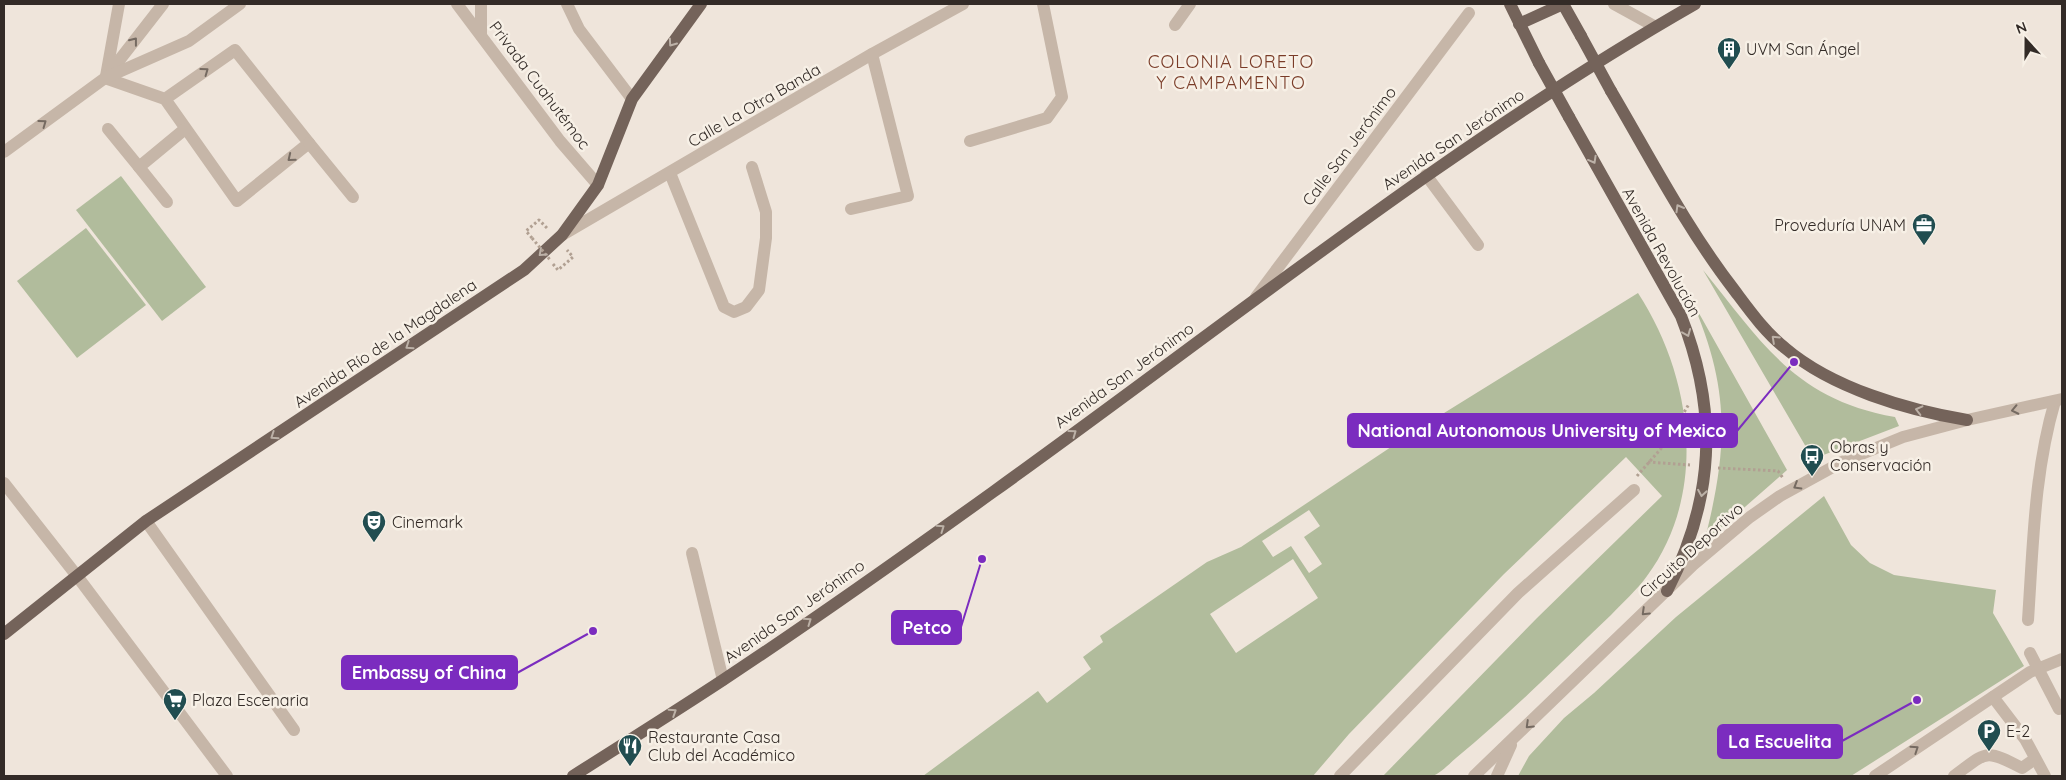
<svg xmlns="http://www.w3.org/2000/svg" width="2066" height="780" font-family="Quicksand,sans-serif">
<style>
.green{fill:#b1bc9c;fill-rule:evenodd}
.lines{fill:none;stroke-linecap:round;stroke-linejoin:round}
.path{stroke:#b1a092;stroke-width:3;stroke-dasharray:2.5 2.5;stroke-linecap:butt}
.minor{stroke:#c6b6a8;stroke-width:12}
.major{stroke:#74635a;stroke-width:12}
.path-bridge{stroke:#b1a092;stroke-width:3;stroke-dasharray:2.5 2.5;stroke-linecap:butt}
.minor-bridge{stroke:#c6b6a8;stroke-width:12}
.major-bridge{stroke:#74635a;stroke-width:12}
.oneway{stroke:#756a61}
.oneway2{stroke:#bcb1a7}
.labels{text-anchor:middle;stroke-width:5;stroke-linejoin:round;paint-order:stroke}
.poi-label{font-size:16px;fill:#332b27;stroke:#f7f0e6;text-anchor:start}
.street-label{font-size:16px;fill:#332b27;stroke:#f7f0e6}
.neighbourhood-label{font-size:18px;letter-spacing:1px;fill:#7a3c28;stroke:#f7f0e6}
.leader{fill:none;stroke:#7b2cbf;stroke-width:2}
.callout-dot{fill:#7b2cbf;stroke:#f7f0e6;stroke-width:2}
.callout{fill:#7b2cbf;stroke:#7b2cbf;stroke-width:2}
.callout-label{font-size:18px;text-anchor:middle;font-weight:bold;fill:#fff}
</style>
<rect width="100%" height="100%" fill="#efe5db"/>
<!-- green -->
<g class="green">
<path d="M121,176L206,287L162,321L76,210Z"/>
<path d="M86,228L146,305L77,358L17,281Z"/>
<path d="M1703,270C1763,344 1795,399 1895,417L1899,426L1813,459Z"/>
<path d="M1638,293C1692,376 1709,492 1647,576C1637,590 1623,602 1611,615C1587,638 1564,660 1540,683C1513,709 1485,734 1456,758C1449,764 1440,774 1432,776C1419,779 1397,776 1383,776L1537,618L1662,496L1626,457L1504,574L1349,734L1313,776H923L1038,691L1047,703L1091,669L1083,657L1103,642L1100,636L1207,562L1241,547L1415,431ZM1309,510L1320,526L1304,537L1322,564L1309,573L1291,546L1273,557L1262,541ZM1293,559L1318,598L1236,653L1210,614Z"/>
<path d="M1691,299L1787,470L1704,543C1728,449 1731,389 1691,299Z"/>
<path d="M1824,496L1851,545L1870,563L1894,575L1996,590L1993,613L2024,666L1851,776H1518L1529,756L1564,718L1594,693L1676,617Z"/>
</g>
<g class="lines">
<!-- path -->
<g class="path">
<path d="M532,238L526,231L539,220L548,229"/>
<path d="M553,264L558,270L573,257L567,250"/>
<path d="M1648,462L1690,465"/>
<path d="M1718,468L1778,471L1783,478"/>
<path d="M1637,476L1665,444L1689,404"/>
</g>
<!-- minor -->
<g class="minor">
<path d="M457,4L560,141L598,185"/>
<path d="M567,4L579,29L632,99"/>
<path d="M1614,4L1654,26"/>
<path d="M1175,25L1190,4"/>
<path d="M481,35V4"/>
<path d="M106,76L119,4"/>
<path d="M107,76L163,4"/>
<path d="M105,78L165,99L237,201L309,143L235,50L165,99"/>
<path d="M108,129L139,167"/>
<path d="M970,141L1047,118L1062,97L1043,4"/>
<path d="M309,143L353,197"/>
<path d="M4,152L105,78L189,41L240,4"/>
<path d="M670,173L724,307L734,312L746,307L759,290L766,238V212L752,167"/>
<path d="M1426,175L1478,245"/>
<path d="M167,202L139,167L185,129"/>
<path d="M851,209L908,196L872,54"/>
<path d="M562,235L872,54L963,4"/>
<path d="M1256,297L1469,13"/>
<path d="M4,483L77,576L227,776"/>
<path d="M146,521L294,730"/>
<path d="M692,553L723,680"/>
<path d="M2028,620C2033,547 2034,472 2055,401"/>
<path d="M1993,697L2025,739L2045,776"/>
<path d="M1340,776L1518,593L1634,490"/>
<path d="M1474,776L1693,565L1750,517L1780,496L1842,462L1903,437L1967,420L2062,399"/>
<path d="M1497,776L1511,745"/>
<path d="M1875,776L2030,672L2062,659"/>
<path d="M1954,776C1987,752 1984,748 2022,768L2035,759"/>
</g>
<!-- major -->
<g class="major">
<path d="M1510,4L1539,63"/>
<path d="M1563,4L1581,36"/>
<path d="M1519,24L1563,4"/>
<path d="M1611,91C1651,159 1687,229 1735,291C1750,311 1765,332 1785,348C1832,388 1907,410 1967,420"/>
<path d="M1569,117L1681,316C1719,412 1714,500 1667,591"/>
<path d="M4,634L146,521L524,270L562,235L598,185L632,99L701,4"/>
<path d="M573,776C623,744 673,713 723,680C814,620 904,556 993,492C1225,326 1447,146 1695,4"/>
</g>
<!-- path-bridge -->
<path class="path-bridge" d="M532,238L551,261"/>
<!-- minor-bridge -->
<path class="minor-bridge" d="M2030,653L2059,709"/>
<!-- major-bridge -->
<g class="major-bridge">
<path d="M1581,36L1611,91"/>
<path d="M1539,63L1569,117"/>
</g>
</g>
<!-- one-way arrows -->
<defs><path id="oneway-chevron" d="M-2-3.5L2.5 0L-2 3.5" fill="none" stroke-width="1.6" stroke-linecap="round" stroke-linejoin="round" transform="scale(1.25)"/></defs>
<g class="oneway">
<use href="#oneway-chevron" transform="translate(134 41) rotate(-52)"/>
<use href="#oneway-chevron" transform="translate(205 71) rotate(-36)"/>
<use href="#oneway-chevron" transform="translate(43 123) rotate(-36)"/>
<use href="#oneway-chevron" transform="translate(291 158) rotate(141)"/>
<use href="#oneway-chevron" transform="translate(2015 410) rotate(168)"/>
<use href="#oneway-chevron" transform="translate(1797 486) rotate(149)"/>
<use href="#oneway-chevron" transform="translate(1645 612) rotate(136)"/>
<use href="#oneway-chevron" transform="translate(1529 725) rotate(136)"/>
<use href="#oneway-chevron" transform="translate(1915 749) rotate(-34)"/>
</g>
<g class="oneway2">
<use href="#oneway-chevron" transform="translate(672 43) rotate(125)"/>
<use href="#oneway-chevron" transform="translate(1593 160) rotate(61)"/>
<use href="#oneway-chevron" transform="translate(1679 208) rotate(-120)"/>
<use href="#oneway-chevron" transform="translate(542 253) rotate(138)"/>
<use href="#oneway-chevron" transform="translate(1687 333) rotate(68)"/>
<use href="#oneway-chevron" transform="translate(1775 339) rotate(-137)"/>
<use href="#oneway-chevron" transform="translate(409 346) rotate(146)"/>
<use href="#oneway-chevron" transform="translate(1919 410) rotate(-166)"/>
<use href="#oneway-chevron" transform="translate(1073 433) rotate(-36)"/>
<use href="#oneway-chevron" transform="translate(274 436) rotate(146)"/>
<use href="#oneway-chevron" transform="translate(1702 493) rotate(99)"/>
<use href="#oneway-chevron" transform="translate(941 528) rotate(-35)"/>
<use href="#oneway-chevron" transform="translate(808 621) rotate(-35)"/>
<use href="#oneway-chevron" transform="translate(673 712) rotate(-33)"/>
</g>
<!-- icons -->
<defs>
<g id="building-pin" transform="scale(1.25)"><path d="M0 17L-7.5 6A9.5 9.5 0 1 1 7.5 6Z" fill="#214d50" stroke="#f7f0e6"/><path d="M-4-6H4V6H1V3H-1V6H-4ZM-2.5-4.3h1.7v1.8h-1.7ZM.8-4.3h1.7v1.8H.8ZM-2.5-1h1.7V.8h-1.7ZM.8-1h1.7V.8H.8Z" fill="#fff"/></g>
<g id="office-pin" transform="scale(1.25)"><path d="M0 17L-7.5 6A9.5 9.5 0 1 1 7.5 6Z" fill="#214d50" stroke="#f7f0e6"/><path d="M-6-3h4V-5.5h4V-3h4V5H-6ZM-1-4.5V-3h2v-1.5ZM-6 0V1H6V0Z" fill="#fff"/></g>
<g id="bus-pin" transform="scale(1.25)"><path d="M0 17L-7.5 6A9.5 9.5 0 1 1 7.5 6Z" fill="#214d50" stroke="#f7f0e6"/><path d="M-5-6H5V4H4V6H2V4H-2V6H-4V4H-5ZM-3.5-4V0h7V-4ZM-3.5 1.2v1.5H-2V1.2ZM2 1.2v1.5H3.5V1.2Z" fill="#fff"/></g>
<g id="theatre-pin" transform="scale(1.25)"><path d="M0 17L-7.5 6A9.5 9.5 0 1 1 7.5 6Z" fill="#214d50" stroke="#f7f0e6"/><path d="M-5-5.5Q0-4 5-5.5V0Q5 5 0 6Q-5 5-5 0ZM-3.3-2.5H-1v1.5H-3.3ZM1-2.5H3.3v1.5H1ZM-2.8 1Q0 5.5 2.8 1Z" fill="#fff"/></g>
<g id="supermarket-pin" transform="scale(1.25)"><path d="M0 17L-7.5 6A9.5 9.5 0 1 1 7.5 6Z" fill="#214d50" stroke="#f7f0e6"/><path d="M-6-5.5h2.5l.6 2H6L4.5 2H-2.5L-4.4-4H-6ZM-1.5 3.2a1.3 1.3 0 1 0 .1 0ZM3 3.2a1.3 1.3 0 1 0 .1 0Z" fill="#fff"/></g>
<g id="parking-pin" transform="scale(1.25)"><path d="M0 17L-7.5 6A9.5 9.5 0 1 1 7.5 6Z" fill="#214d50" stroke="#f7f0e6"/><path d="M-3.5-5.5H1a3.5 3.5 0 0 1 0 7H-1V5.5H-3.5ZM-1-3.4V-.6H.8a1.4 1.4 0 0 0 0-2.8Z" fill="#fff"/></g>
<g id="restaurant-pin" transform="scale(1.25)"><path d="M0 17L-7.5 6A9.5 9.5 0 1 1 7.5 6Z" fill="#214d50" stroke="#f7f0e6"/><path d="M-5-6h1v4h1v-4h1v4h1v-4h1v5L-1.5 .5V6h-2V.5L-5-1ZM5-6V6H3V1.5H1.5Q1.5-4 5-6Z" fill="#fff"/></g>
</defs>
<g fill-rule="evenodd">
<use href="#building-pin" x="1729" y="49"/>
<use href="#office-pin" x="1924" y="225"/>
<use href="#bus-pin" x="1812" y="456"/>
<use href="#theatre-pin" x="374" y="522"/>
<use href="#supermarket-pin" x="175" y="700"/>
<use href="#parking-pin" x="1989" y="731"/>
<use href="#restaurant-pin" x="630" y="746"/>
</g>
<g class="labels">
<!-- poi labels -->
<g class="poi-label">
<text x="1746" y="55">UVM San Ángel</text>
<text x="1906" y="231" text-anchor="end">Proveduría UNAM</text>
<text x="1830" y="453">Obras y<tspan x="1830" dy="18">Conservación</tspan></text>
<text x="392" y="528">Cinemark</text>
<text x="192" y="706">Plaza Escenaria</text>
<text x="2006" y="737">E-2</text>
<text x="648" y="743">Restaurante Casa<tspan x="648" dy="18">Club del Académico</tspan></text>
</g>
<!-- street labels -->
<g class="street-label">
<text transform="translate(540 85) rotate(53)" y="6">Privada Cuahutémoc</text>
<text transform="translate(754 105) rotate(-30)" y="6">Calle La Otra Banda</text>
<text transform="translate(1453 139) rotate(-34)" y="6">Avenida San Jerónimo</text>
<text transform="translate(1349 146) rotate(-53)" y="6">Calle San Jerónimo</text>
<text transform="translate(1662 252) rotate(61)" y="6">Avenida Revolución</text>
<text transform="translate(385 343) rotate(-34)" y="6">Avenida Río de la Magdalena</text>
<text transform="translate(1124 375) rotate(-36)" y="6">Avenida San Jerónimo</text>
<text transform="translate(1691 550) rotate(-42)" y="6">Circuito Deportivo</text>
<text transform="translate(794 611) rotate(-35)" y="6">Avenida San Jerónimo</text>
</g>
<!-- neighbourhood labels -->
<g class="neighbourhood-label">
<text x="1231" y="68">COLONIA LORETO<tspan x="1231" dy="21">Y CAMPAMENTO</tspan></text>
</g>
</g>
<!-- callouts -->
<path class="leader" d="M1794 362L1737 431M982 559L961 627M593 631L517 673M1917 700L1842 741"/>
<g class="callout-dot">
<circle cx="1794" cy="362" r="5"/>
<circle cx="982" cy="559" r="5"/>
<circle cx="593" cy="631" r="5"/>
<circle cx="1917" cy="700" r="5"/>
</g>
<g class="callout">
<rect x="1348" y="414" width="389" height="33" rx="5"/>
<rect x="892" y="611" width="69" height="33" rx="5"/>
<rect x="342" y="656" width="175" height="33" rx="5"/>
<rect x="1718" y="725" width="124" height="33" rx="5"/>
</g>
<g class="callout-label">
<text x="1542" y="437">National Autonomous University of Mexico</text>
<text x="927" y="634">Petco</text>
<text x="429" y="679">Embassy of China</text>
<text x="1780" y="748">La Escuelita</text>
</g>
<!-- border -->
<rect width="2066" height="780" fill="none" stroke="#332b27" stroke-width="10"/>
<!-- north arrow -->
<g transform="translate(2026 40) rotate(339)" stroke="#f7f0e6" stroke-width="4" paint-order="stroke">
<path d="M0-4L9 19L0 12L-9 19Z" fill="#332b27"/>
<text y="-8" font-size="14" font-weight="bold" text-anchor="middle" fill="#332b27">N</text>
</g>
</svg>
